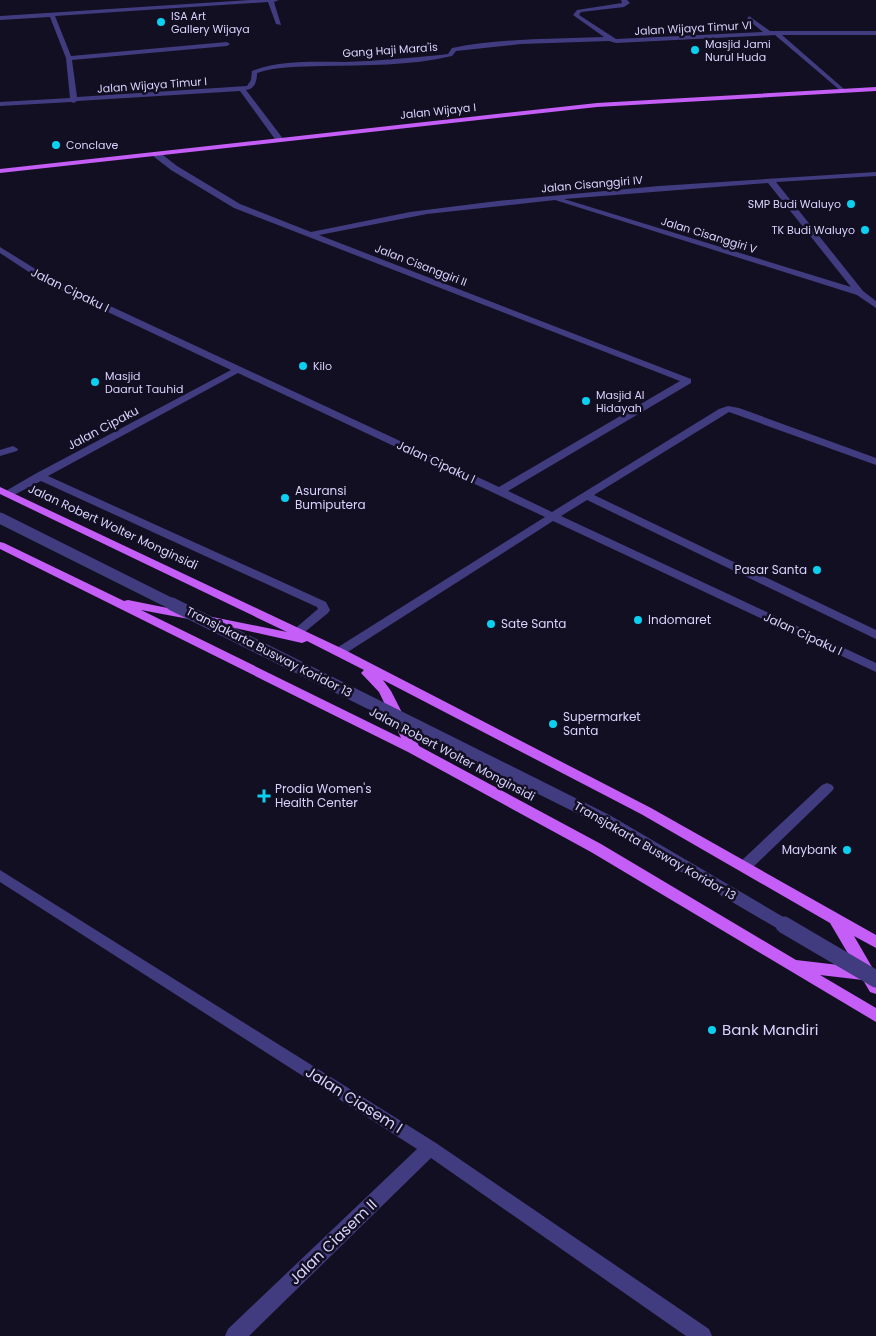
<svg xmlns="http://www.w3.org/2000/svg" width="876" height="1336" font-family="Poppins,sans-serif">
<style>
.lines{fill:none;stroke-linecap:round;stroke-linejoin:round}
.minor{fill:#413c7f;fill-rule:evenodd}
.major{fill:#c45ef7;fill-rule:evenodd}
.minor-bridge-far2{stroke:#413c7f;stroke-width:11}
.minor-bridge-far1{stroke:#413c7f;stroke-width:13}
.minor-bridge{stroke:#413c7f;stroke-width:17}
.poi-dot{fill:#0bd0f0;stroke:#130f22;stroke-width:2}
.labels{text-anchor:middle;stroke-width:5;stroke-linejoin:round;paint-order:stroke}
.far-poi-label{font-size:11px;fill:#d9d2fd;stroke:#130f22;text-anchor:start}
.far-street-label{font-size:11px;fill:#d9d2fd;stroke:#130f22}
.street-label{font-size:12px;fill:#d9d2fd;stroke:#130f22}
.poi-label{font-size:12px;fill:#d9d2fd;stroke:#130f22;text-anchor:start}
.near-poi-label{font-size:15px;fill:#d9d2fd;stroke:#130f22;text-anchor:start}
.near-street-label{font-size:15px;fill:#d9d2fd;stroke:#130f22}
</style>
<rect width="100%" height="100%" fill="#130f22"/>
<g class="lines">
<!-- minor -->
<g class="minor">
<path d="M250,0H279L274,2L281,25L276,24L268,2L55,16L71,56L227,42L230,44L227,46L72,60L77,97L247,86L251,80L252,71C280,60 313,62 344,62C376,61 408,58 440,55L448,54L452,48C501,38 554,39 604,37L573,15L577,10L622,3L621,0H627L630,3L624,7L581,12L579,15L616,39L763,32L747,19L749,16L770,31H876V35H782L844,89V91L842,92L775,35L616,43L609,41L521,44L456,51L452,56C410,66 365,65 322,66C301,67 277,66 257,73C257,81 255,89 246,90L284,140L280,142H277L240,91L77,101L74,103L71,102L0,106V102L70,98L66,58L50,17L0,20V16Z"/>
<path d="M153,152H159L177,166L240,204L311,232L410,212L497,201L659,186L876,172V176L776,182L863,291L876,301V308L857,295L555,200L427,214L319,235L691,379V383L508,491L552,512L719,409L728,406L739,408L876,458V465L729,412L594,495L876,630V639L587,500L561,516L876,663V672L553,521L343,655H335L333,652L335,649L545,517L238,373L48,476L326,602L330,610L328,613L301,635H293L291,632L318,609L317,607L41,481L12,496H4L3,494L4,492L35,474L231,370L44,282L0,253V247L50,278L499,487L680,381L234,208L171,170L153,156ZM768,183L851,287L564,199Z"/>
<path d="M13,446L18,449L17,451L0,456V450Z"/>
<path d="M827,783L832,785L834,788L832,791L750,870L745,871L740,870L738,866L740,862L822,785Z"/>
<path d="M0,870L436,1143L709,1329L712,1336H686L431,1158L249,1336H225L228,1329L417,1149L0,882Z"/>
</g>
<!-- major -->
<g class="major">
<path d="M876,87V91L597,107L0,173V169L597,103Z"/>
<path d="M0,487L343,649L651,808L876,935V948L854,936L876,974V994L870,992L863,980L820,975L876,1008V1022L591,852L408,752L0,549V542L4,543L124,601L128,600L287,632L0,494ZM141,610L226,626L302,643L307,641L364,670L361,673L379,692L401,738ZM383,680L641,814L830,923L856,967L796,960L601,844L419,746L391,691Z"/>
</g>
<!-- minor-bridge-far2 -->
<path class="minor-bridge-far2" d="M0,518L174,605"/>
<!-- minor-bridge-far1 -->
<path class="minor-bridge-far1" d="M172,604L607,821L786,926"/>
<!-- minor-bridge -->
<path class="minor-bridge" d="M784,925L876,979"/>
</g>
<!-- markers -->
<g class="poi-dot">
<circle cx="161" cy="22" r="5"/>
<circle cx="695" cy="50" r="5"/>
<circle cx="56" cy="145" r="5"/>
<circle cx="851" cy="204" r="5"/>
<circle cx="865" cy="230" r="5"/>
<circle cx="303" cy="366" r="5"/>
<circle cx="95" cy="382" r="5"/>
<circle cx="586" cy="401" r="5"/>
<circle cx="285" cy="498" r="5"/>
<circle cx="817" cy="570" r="5"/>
<circle cx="638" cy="620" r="5"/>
<circle cx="491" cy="624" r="5"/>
<circle cx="553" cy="724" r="5"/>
<path d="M261.5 788.5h5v5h5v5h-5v5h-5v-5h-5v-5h5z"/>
<circle cx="847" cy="850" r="5"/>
<circle cx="712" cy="1030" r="5"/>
</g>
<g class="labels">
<!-- far-poi labels -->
<g class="far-poi-label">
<text x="171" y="20">ISA Art<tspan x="171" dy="13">Gallery Wijaya</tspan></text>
<text x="705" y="48">Masjid Jami<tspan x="705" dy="13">Nurul Huda</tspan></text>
<text x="66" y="149">Conclave</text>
<text x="841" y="208" text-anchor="end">SMP Budi Waluyo</text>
<text x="855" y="234" text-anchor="end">TK Budi Waluyo</text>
<text x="313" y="370">Kilo</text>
<text x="105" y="380">Masjid<tspan x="105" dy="13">Daarut Tauhid</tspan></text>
<text x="596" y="399">Masjid Al<tspan x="596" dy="13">Hidayah</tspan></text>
</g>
<!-- far-street labels -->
<g class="far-street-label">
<text transform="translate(693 28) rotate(-3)" y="4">Jalan Wijaya Timur VI</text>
<text transform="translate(390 50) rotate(-4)" y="4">Gang Haji Mara'is</text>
<text transform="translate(152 85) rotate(-4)" y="4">Jalan Wijaya Timur I</text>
<text transform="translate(438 111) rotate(-6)" y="4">Jalan Wijaya I</text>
<text transform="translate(592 184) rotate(-5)" y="4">Jalan Cisanggiri IV</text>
<text transform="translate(709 235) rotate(17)" y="4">Jalan Cisanggiri V</text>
<text transform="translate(421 265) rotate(21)" y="4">Jalan Cisanggiri II</text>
</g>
<!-- street labels -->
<g class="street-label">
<text transform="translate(70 290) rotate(26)" y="4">Jalan Cipaku I</text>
<text transform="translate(103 428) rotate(-28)" y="4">Jalan Cipaku</text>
<text transform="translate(436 462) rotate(25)" y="4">Jalan Cipaku I</text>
<text transform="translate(113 527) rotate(25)" y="4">Jalan Robert Wolter Monginsidi</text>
<text transform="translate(803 634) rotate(25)" y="4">Jalan Cipaku I</text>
<text transform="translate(269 652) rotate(27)" y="4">Transjakarta Busway Koridor 13</text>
<text transform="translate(452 754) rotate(28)" y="4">Jalan Robert Wolter Monginsidi</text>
<text transform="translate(655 851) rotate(30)" y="4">Transjakarta Busway Koridor 13</text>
</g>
<!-- poi labels -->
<g class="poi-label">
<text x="295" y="495">Asuransi<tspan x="295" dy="14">Bumiputera</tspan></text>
<text x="807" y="574" text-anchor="end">Pasar Santa</text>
<text x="648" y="624">Indomaret</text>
<text x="501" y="628">Sate Santa</text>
<text x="563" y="721">Supermarket<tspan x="563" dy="14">Santa</tspan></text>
<text x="275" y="793">Prodia Women's<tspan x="275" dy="14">Health Center</tspan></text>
<text x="837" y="854" text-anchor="end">Maybank</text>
</g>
<!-- near-poi labels -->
<g class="near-poi-label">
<text x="722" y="1035">Bank Mandiri</text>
</g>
<!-- near-street labels -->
<g class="near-street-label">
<text transform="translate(354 1100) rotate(32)" y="5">Jalan Ciasem I</text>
<text transform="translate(333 1242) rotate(-44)" y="5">Jalan Ciasem II</text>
</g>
</g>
</svg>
